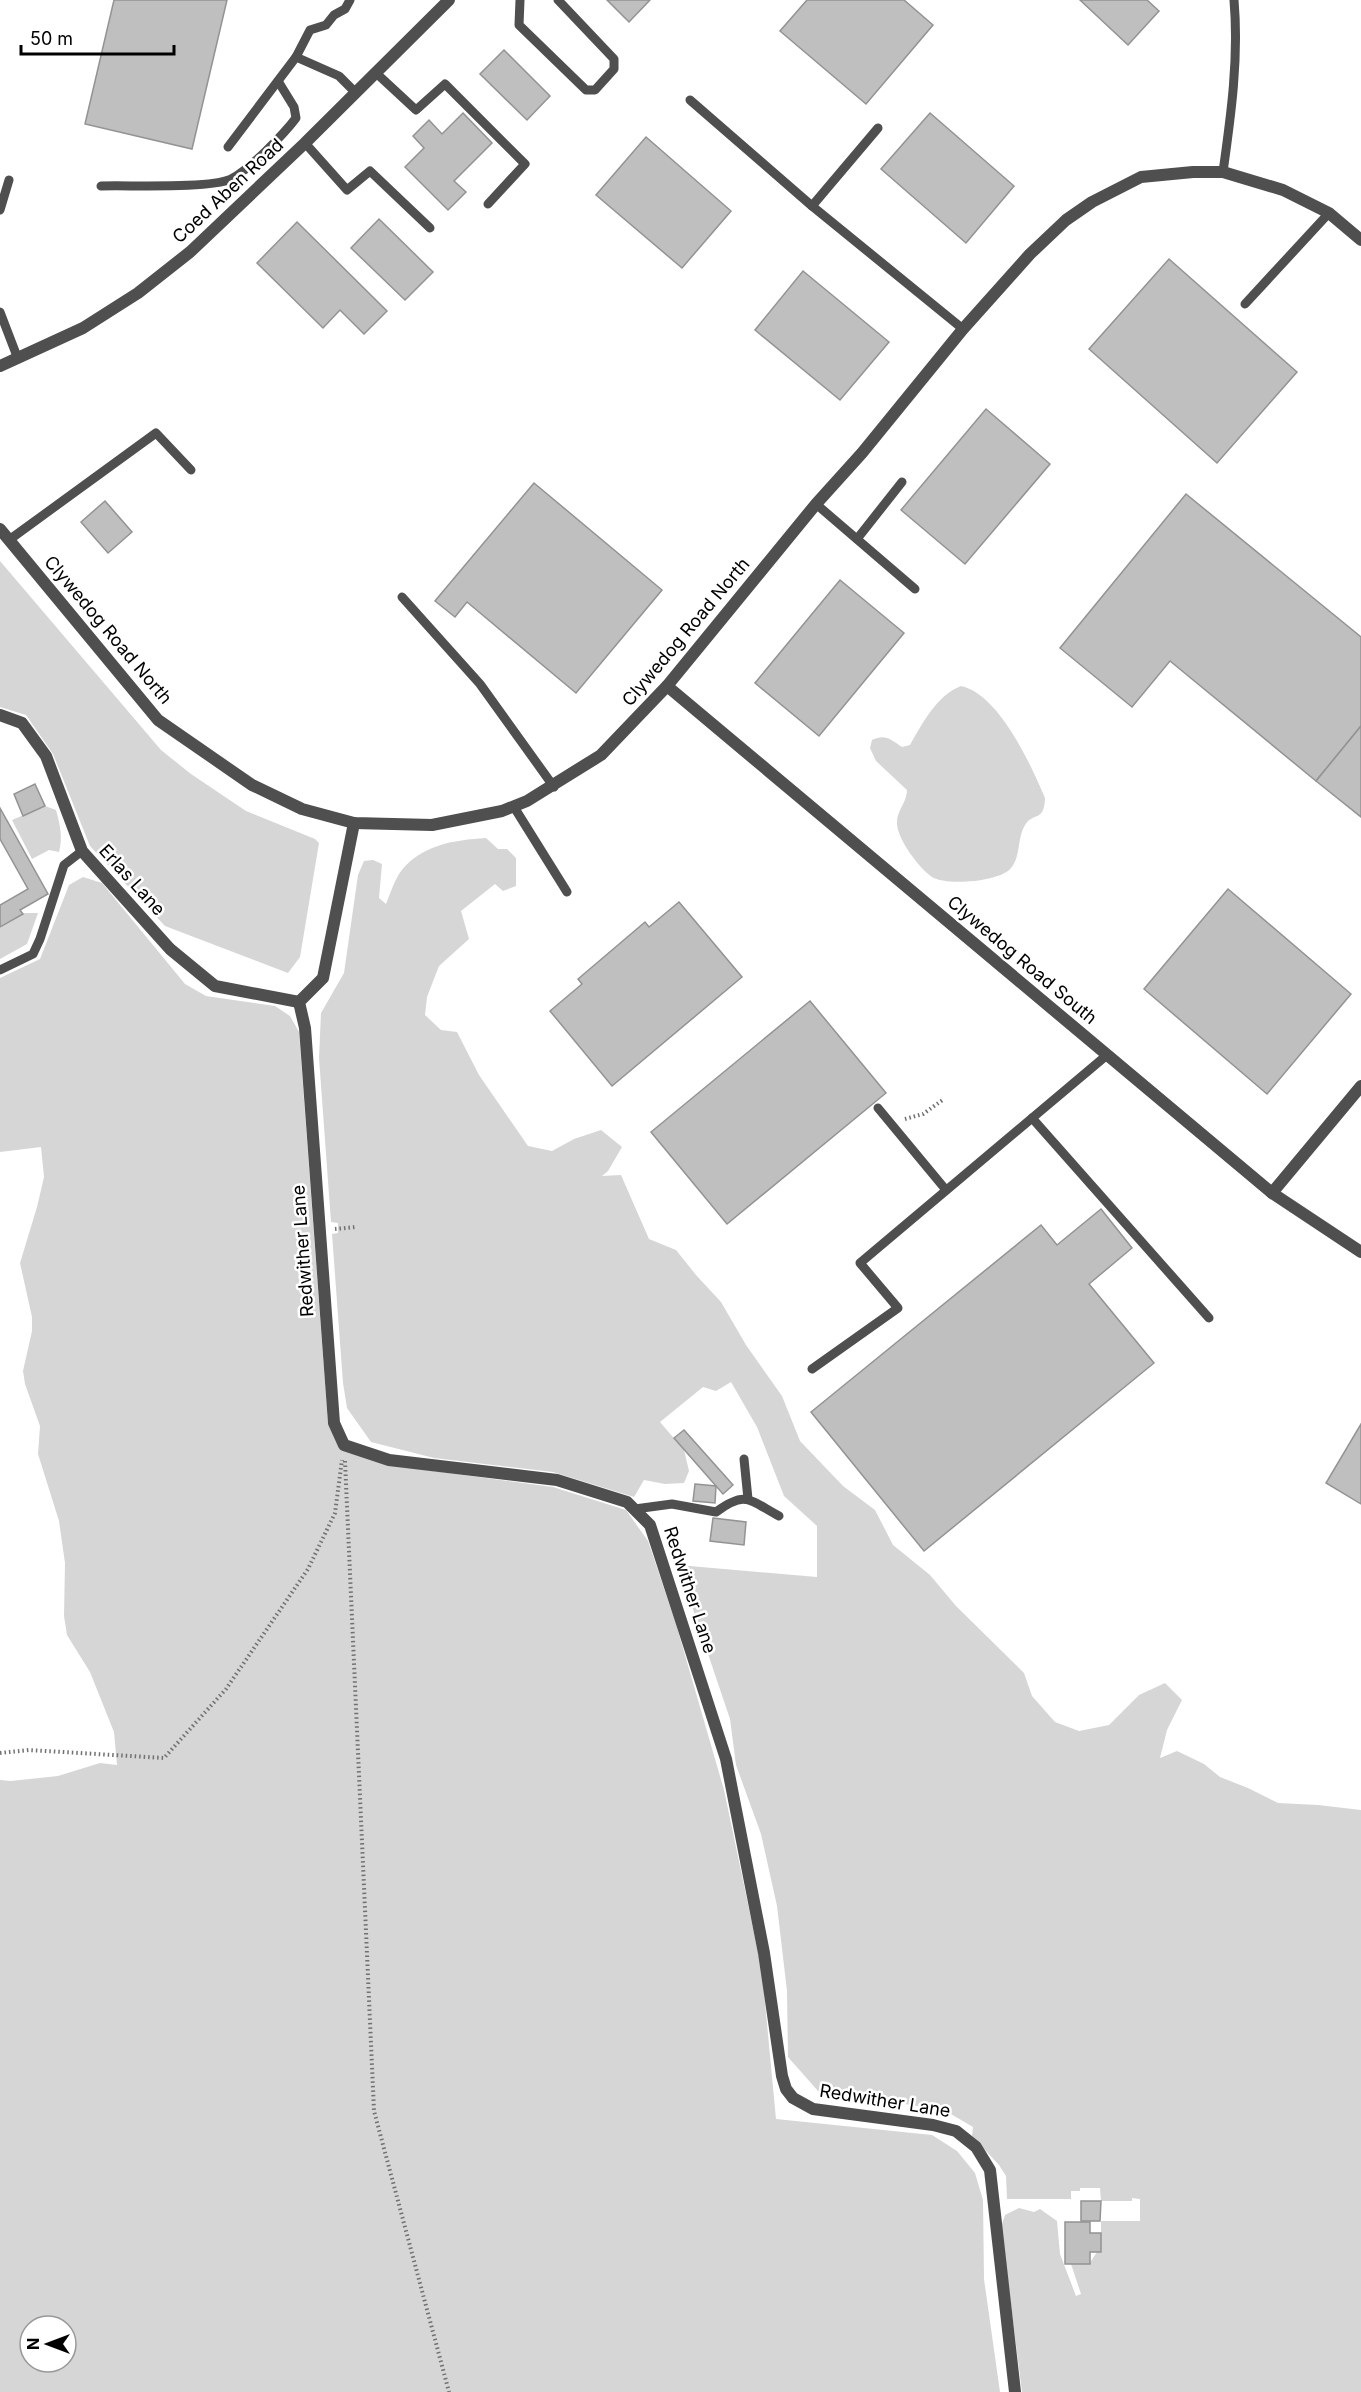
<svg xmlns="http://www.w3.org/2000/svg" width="1361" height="2392" font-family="Inter,sans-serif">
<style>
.green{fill:#d6d6d6;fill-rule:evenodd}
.building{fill:#bfbfbf;stroke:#939393;stroke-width:1.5}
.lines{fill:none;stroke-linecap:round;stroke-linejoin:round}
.path{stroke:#717171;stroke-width:4;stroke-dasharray:1.5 3;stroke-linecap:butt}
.service{stroke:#4f4f4f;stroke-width:9}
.minor{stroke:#4f4f4f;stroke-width:12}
.tertiary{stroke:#4f4f4f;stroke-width:12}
.labels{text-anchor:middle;stroke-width:5;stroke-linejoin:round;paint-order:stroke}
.street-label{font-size:18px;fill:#000;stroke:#fff}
</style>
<rect width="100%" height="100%" fill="#fff"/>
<!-- green -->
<g class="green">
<path d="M0,561L161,750L191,774L246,811L315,839L319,843L300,957L288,973L165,926L90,846L53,754L26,715L0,707Z"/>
<path d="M961,686C999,694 1031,765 1045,798C1044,823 1034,811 1025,825C1017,838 1021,856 1011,868C1000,882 946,886 932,877C919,868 898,840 897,824C896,811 907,803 907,790L876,761L870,748L872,740C885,734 890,739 902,747L910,745C922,724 937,695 961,686Z"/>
<path d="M45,806L56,810C60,824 63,838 59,852L49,850L32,859L12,820Z"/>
<path d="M486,838L498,849H507L516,858V886L503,891L495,884L461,911L469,939L439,966L427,997L425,1015L441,1030L457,1032L479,1075L528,1146L552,1151L574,1139L601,1130L622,1147L608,1171L602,1176L621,1175L649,1239L676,1250L696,1275L721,1302L746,1345L782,1396L800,1441L843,1486L875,1510L893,1545L930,1575L956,1606L1024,1673L1032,1696L1055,1722L1079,1731L1109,1725L1139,1695L1165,1683L1182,1700L1167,1730L1160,1758L1177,1751L1204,1764L1220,1777L1248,1788L1278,1803L1318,1805L1361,1810V2392H1022L1001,2227L1005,2215L1019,2208L1034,2212L1040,2209L1057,2221L1060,2254L1076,2296L1081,2294L1071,2264H1089L1097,2252H1101V2221H1140V2199L1132,2198V2201H1101L1100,2188H1080V2191H1071V2199H1007L1006,2176L999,2165L972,2136L973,2127L944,2110L818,2091L788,2057L787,1991L777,1906L761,1834L736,1765L730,1719L678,1565L817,1577V1526L784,1496L757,1427L731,1382L716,1391L703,1387L660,1422L684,1450L689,1471L684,1483L665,1484L644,1480L634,1497L553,1472L434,1458L371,1442L347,1408L343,1383L332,1234L338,1233V1223L331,1222L319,1058L321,1013L344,973L358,875L364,861L373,860L382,864L379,898L386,904C390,894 394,882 399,874C419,845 454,840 486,838Z"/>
<path d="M83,877L102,883L185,984L206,996L275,1006L290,1016L299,1032L328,1424L338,1445L388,1465L553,1487L626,1510L648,1541L676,1624L724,1790L762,1971L776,2119L932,2135L957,2151L975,2173L983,2200L984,2279L1000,2392H0V1780L11,1781L58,1776L100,1763L117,1765L114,1732L90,1672L67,1635L64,1616L65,1563L59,1521L38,1454L40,1426L25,1384L23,1371L32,1331V1317L20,1263L37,1207L44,1177L41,1147L0,1152V978L40,959L69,885ZM30,2326H66V2362H30Z"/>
<path d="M22,913H38L27,944L0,959V927Z"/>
</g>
<!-- building -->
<g class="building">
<path d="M114,0H227L192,149L85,124Z"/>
<path d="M607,0H650L629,22Z"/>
<path d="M807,0H904L933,25L866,104L780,31Z"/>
<path d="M1080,0H1147L1159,11L1128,45Z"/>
<path d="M504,50L550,96L527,120L480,74Z"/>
<path d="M463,113L492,143L454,181L466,192L448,210L405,167L424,148L413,136L429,120L442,134Z"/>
<path d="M930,113L1014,186L966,243L881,169Z"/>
<path d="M646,137L731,211L682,268L596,195Z"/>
<path d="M379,219L433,272L405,300L351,248Z"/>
<path d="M297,222L387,311L364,334L340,310L323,328L257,263Z"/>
<path d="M1169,259L1297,372L1217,463L1089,349Z"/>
<path d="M803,271L889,342L840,400L755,330Z"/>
<path d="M986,409L1050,464L965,564L901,510Z"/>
<path d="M534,483L662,590L576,693L467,602L455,617L435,601Z"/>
<path d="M1186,494L1361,637V726L1316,781L1170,661L1132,707L1060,648Z"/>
<path d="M105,501L132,532L108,553L81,522Z"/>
<path d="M840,580L904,633L819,736L755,683Z"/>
<path d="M1361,726V817L1316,781Z"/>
<path d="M35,784L45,806L23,816L14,794Z"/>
<path d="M0,808L48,894L20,910L23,914L0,927V905L28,889L0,839Z"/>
<path d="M1228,889L1351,994L1267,1094L1144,989Z"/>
<path d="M679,902L742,977L612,1086L550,1011L582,984L578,979L645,922L649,927Z"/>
<path d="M810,1001L886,1093L727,1224L651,1132Z"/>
<path d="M1101,1209L1132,1248L1089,1284L1154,1363L924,1551L811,1412L1041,1225L1057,1245Z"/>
<path d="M1361,1424V1504L1326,1483Z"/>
<path d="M684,1430L733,1485L723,1494L674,1438Z"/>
<path d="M695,1484L716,1486L715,1503L693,1501Z"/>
<path d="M713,1518L746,1522L744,1545L710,1541Z"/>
<path d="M1081,2201H1101L1100,2221H1081Z"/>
<path d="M1065,2222H1090V2233H1101V2252H1090V2264H1065Z"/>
</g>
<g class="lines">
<!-- path -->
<g class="path">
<path d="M905,1119L923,1114L944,1099"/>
<path d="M335,1229L356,1227"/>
<path d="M345,1461L374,2111L449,2392"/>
<path d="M0,1753L29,1750L164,1758L226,1689L308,1569L335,1513L342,1460"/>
</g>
<!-- service -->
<g class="service">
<path d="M520,0L519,25L586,90H595L614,69V59L558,0"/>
<path d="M296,57L310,30L326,25L334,15L345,9L350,0"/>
<path d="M375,72L416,110L445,84L525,164L488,204"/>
<path d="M690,100L812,206L963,329"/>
<path d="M305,143L347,190L370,171L430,228"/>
<path d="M228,147L296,57L339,76L355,92"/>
<path d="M1223,172C1231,115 1239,58 1234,0"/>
<path d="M101,186C129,185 209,189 231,179C249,170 284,134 296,118L294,107L278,81"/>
<path d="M812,206L878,128"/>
<path d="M0,210L9,180"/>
<path d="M1245,304L1329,213"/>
<path d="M0,312L18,359"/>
<path d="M816,504L915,589"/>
<path d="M857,539L902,482"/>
<path d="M9,540L156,433L191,470"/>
<path d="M402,597L480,684L554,787"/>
<path d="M514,807L567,892"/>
<path d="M0,970L33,954L40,939L64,865L82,851"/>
<path d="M878,1108L946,1190"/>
<path d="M1032,1118L1209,1318"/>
<path d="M812,1369L898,1308L860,1263L1107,1055"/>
<path d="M744,1459L748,1499"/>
<path d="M635,1509L672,1504L716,1512C746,1490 749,1500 779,1516"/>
</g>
<!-- minor -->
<g class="minor">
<path d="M667,686L816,504L862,453L963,329L1030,254L1066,220L1092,202L1141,177L1193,172H1223L1283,190L1329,213L1361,240"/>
<path d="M0,715L22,723L46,756L82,851L170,949L215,986L299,1002"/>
<path d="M354,823L323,978L299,1002L305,1028L334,1423L344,1445L389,1460L557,1480L627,1502L650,1525L726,1759L764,1953L782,2076L786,2089L793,2098L813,2109L933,2125L956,2131L976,2147L990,2170L1015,2392"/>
<path d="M1272,1193L1361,1086"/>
</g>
<!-- tertiary -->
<g class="tertiary">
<path d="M0,366L83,328L138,293L190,252L305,143L449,0"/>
<path d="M0,529L158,720L252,785L302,809L354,823L432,825L502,811L527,801L601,755L667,686L1272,1193L1361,1252"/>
</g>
</g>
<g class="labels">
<!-- street labels -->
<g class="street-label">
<text transform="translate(228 191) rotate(-43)" y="6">Coed Aben Road</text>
<text transform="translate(108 630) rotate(50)" y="6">Clywedog Road North</text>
<text transform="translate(686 632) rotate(-50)" y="6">Clywedog Road North</text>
<text transform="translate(132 880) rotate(48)" y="6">Erlas Lane</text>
<text transform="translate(1022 960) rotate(40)" y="6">Clywedog Road South</text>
<text transform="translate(303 1251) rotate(-94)" y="6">Redwither Lane</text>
<text transform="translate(690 1590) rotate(72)" y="6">Redwither Lane</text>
<text transform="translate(885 2101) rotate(9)" y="6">Redwither Lane</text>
</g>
</g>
<!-- north arrow -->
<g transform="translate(48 2344) rotate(270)"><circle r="28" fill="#ffffff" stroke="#999999" stroke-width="1.5"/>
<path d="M0-4.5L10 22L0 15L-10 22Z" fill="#000000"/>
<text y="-9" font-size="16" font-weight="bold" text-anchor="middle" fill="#000000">N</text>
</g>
<!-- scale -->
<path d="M21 45v9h153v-9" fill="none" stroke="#000000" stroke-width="3"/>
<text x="30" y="45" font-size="18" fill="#000000" stroke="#ffffff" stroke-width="4.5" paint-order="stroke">50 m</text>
</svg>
